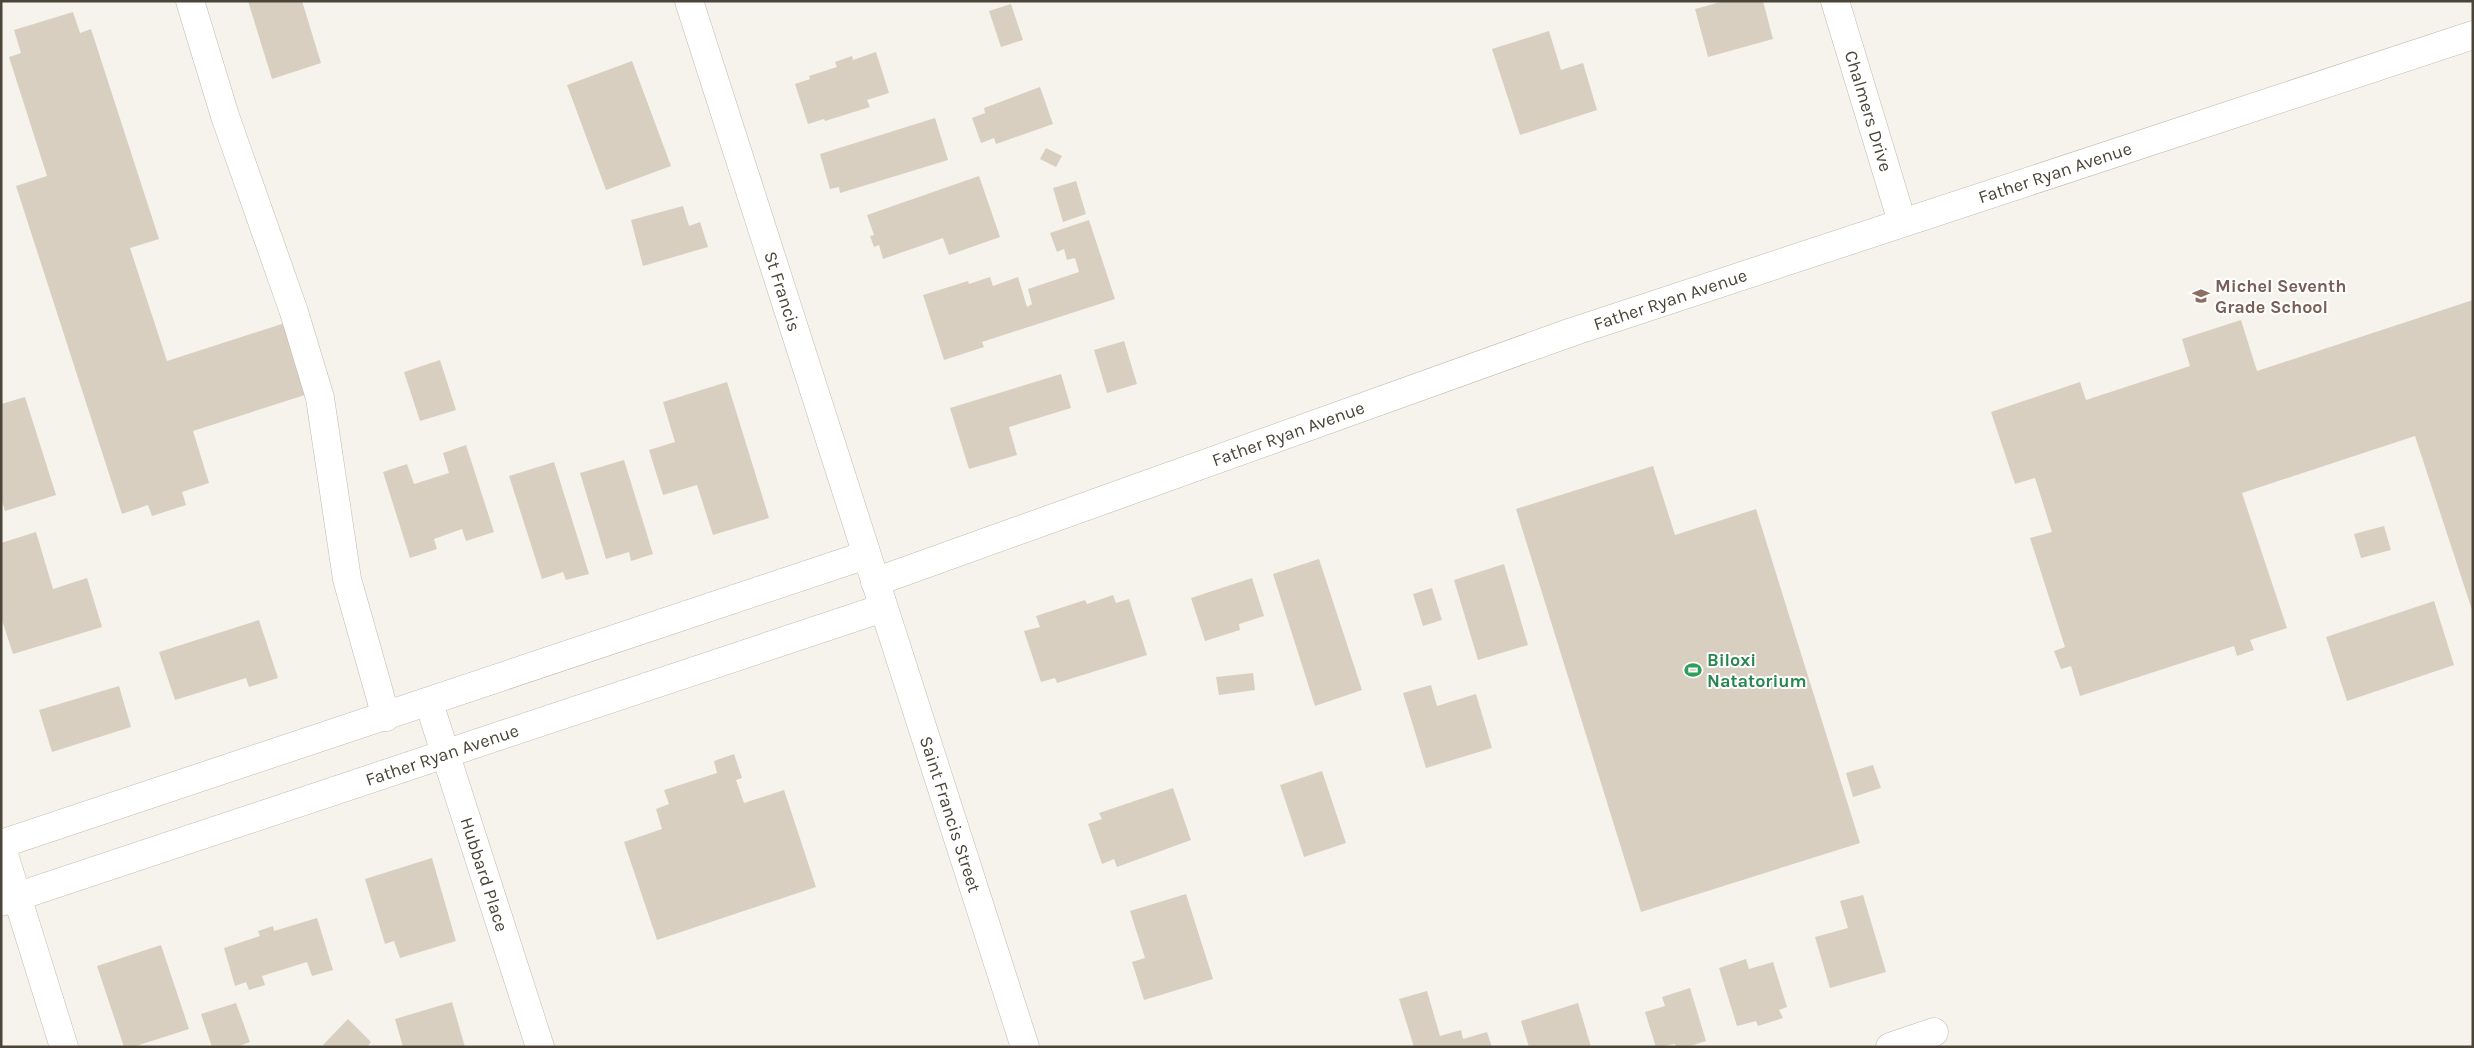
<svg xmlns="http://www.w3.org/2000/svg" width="2474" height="1048" font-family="Karla,sans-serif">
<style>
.building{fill:#d8cfc1}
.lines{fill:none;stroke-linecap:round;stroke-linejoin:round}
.minor-casing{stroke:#c2bbae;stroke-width:29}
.minor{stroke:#fff;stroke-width:28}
.labels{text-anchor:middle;stroke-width:4;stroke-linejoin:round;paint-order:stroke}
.street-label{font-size:18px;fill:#4b4439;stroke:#fff}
.education-label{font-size:18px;font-weight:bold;fill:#785e54;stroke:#fff;text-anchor:start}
.leisure-label{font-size:18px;font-weight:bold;fill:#27864d;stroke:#fff;text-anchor:start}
</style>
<rect width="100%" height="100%" fill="#f6f3ec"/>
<!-- building -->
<g class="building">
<path d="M248,1H302L321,63L272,79Z"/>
<path d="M1724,1H1763L1773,39L1708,57L1695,9Z"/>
<path d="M1011,4L1023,40L1001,47L989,11Z"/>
<path d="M73,12L80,33L91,29L159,239L130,248L167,361L285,323L308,394L193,431L209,483L182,492L186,505L152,516L148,505L122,514L16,186L47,176L9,57L21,53L14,30Z"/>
<path d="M1549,31L1561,70L1583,63L1597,110L1520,135L1492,49Z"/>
<path d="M876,52L889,93L867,100L870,107L825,121L824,119L808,124L795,84L810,79L809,76L837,67L835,62L852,56L853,60Z"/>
<path d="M632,61L671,166L606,190L567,85Z"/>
<path d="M1040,87L1053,124L996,144L994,138L981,143L972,118L985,113L984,108Z"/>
<path d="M935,118L948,160L840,193L839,187L830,189L820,154Z"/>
<path d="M1046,148L1062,156L1056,167L1040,159Z"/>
<path d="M979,176L1000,237L949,255L943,238L883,259L879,245L874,247L870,236L874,235L867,215Z"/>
<path d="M1076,181L1086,214L1063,222L1053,188Z"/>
<path d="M683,206L689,226L700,222L708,247L643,266L631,220Z"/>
<path d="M1089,220L1115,299L982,342L984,347L944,360L923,295L968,281L969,284L990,277L993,286L1018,277L1027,307L1032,304L1028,289L1079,272L1075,258L1067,260L1064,249L1057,252L1050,233Z"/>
<path d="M2473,300V613L2415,436L2242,493L2287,628L2250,640L2254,650L2237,656L2234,646L2080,696L2071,666L2061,669L2054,651L2065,647L2030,538L2052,532L2035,478L2015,484L1991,412L2080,382L2086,400L2190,366L2182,339L2241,320L2257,371Z"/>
<path d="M1124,341L1137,384L1107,393L1094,350Z"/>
<path d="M440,360L456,410L420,421L404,372Z"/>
<path d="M1061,374L1071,408L1009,427L1017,455L969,469L950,408Z"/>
<path d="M727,382L769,518L713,535L697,485L663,495L649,450L675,442L663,402Z"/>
<path d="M25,397L56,495L5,511L1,498V404Z"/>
<path d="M466,445L494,532L466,541L462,529L434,539L437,549L410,558L383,472L407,464L414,484L449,473L443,453Z"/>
<path d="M624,460L653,554L631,561L629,552L606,559L580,473Z"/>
<path d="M554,462L589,574L566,580L563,572L542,579L509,476Z"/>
<path d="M1653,466L1675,535L1756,509L1860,843L1641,912L1516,509Z"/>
<path d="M2384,526L2391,550L2361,558L2354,534Z"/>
<path d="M36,532L53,589L87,578L102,627L13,654L1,617V543Z"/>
<path d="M1319,559L1362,690L1315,706L1273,574Z"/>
<path d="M1504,564L1528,645L1478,660L1454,580Z"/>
<path d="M1252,578L1264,616L1239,624L1240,630L1205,641L1191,598Z"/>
<path d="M1432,588L1442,620L1423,626L1413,594Z"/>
<path d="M1113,595L1116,603L1129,599L1147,655L1057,683L1055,678L1041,682L1024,631L1040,627L1036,616L1085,600L1087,604Z"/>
<path d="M2434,601L2454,665L2347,701L2326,637Z"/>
<path d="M259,620L278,678L249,687L246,678L175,700L159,652Z"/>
<path d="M1253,673L1255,690L1219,695L1216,677Z"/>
<path d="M1431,685L1437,706L1476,694L1492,748L1426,768L1403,693Z"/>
<path d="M119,686L131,727L52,752L39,710Z"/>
<path d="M734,754L742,778L736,780L744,803L784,790L816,887L657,940L624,842L662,829L656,809L669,804L664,790L717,773L714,761Z"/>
<path d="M1873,765L1881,788L1853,797L1846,773Z"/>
<path d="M1322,771L1346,843L1304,857L1280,785Z"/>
<path d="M1173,788L1191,840L1117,867L1114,859L1102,864L1088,824L1102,819L1099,813Z"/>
<path d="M432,858L456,941L400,958L394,941L385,944L365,879Z"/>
<path d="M1186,894L1213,979L1144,1000L1132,962L1145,958L1130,911Z"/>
<path d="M1863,895L1886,972L1830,988L1815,937L1848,928L1840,901Z"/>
<path d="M317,918L333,970L312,976L307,962L262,976L265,985L249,990L246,982L235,986L224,948L260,936L258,931L273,926L274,931Z"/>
<path d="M161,945L189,1029L133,1047H124L97,966Z"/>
<path d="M1746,959L1749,969L1773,962L1787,1007L1779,1010L1783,1018L1758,1026L1756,1021L1737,1026L1719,968Z"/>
<path d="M1690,988L1706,1041L1687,1047H1676L1675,1044L1656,1047L1645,1012L1665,1006L1662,997Z"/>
<path d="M1427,991L1440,1036L1461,1030L1463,1039L1487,1032L1492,1047H1414L1399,999Z"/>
<path d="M452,1002L465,1047H403L395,1019Z"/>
<path d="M236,1003L250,1042L237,1047H212L201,1014Z"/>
<path d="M1578,1003L1591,1047H1529L1521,1021Z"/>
<path d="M348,1019L371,1042L367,1047H324L323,1045Z"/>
</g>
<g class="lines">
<!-- minor casing -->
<g class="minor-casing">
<g id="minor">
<path d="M190,1L225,116L294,312L320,398L347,579L386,717"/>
<path id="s1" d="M689,1L1025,1047"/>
<path id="s2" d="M1835,1L1902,222"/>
<path id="s3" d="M875,582L1572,332L2473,35"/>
<path id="s4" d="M429,703L540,1047"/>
<path d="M1,844L866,555"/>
<path d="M1,845L64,1047"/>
<path id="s5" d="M1,902L883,608"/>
<path d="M1890,1047L1934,1032"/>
</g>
</g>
<!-- minor -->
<use href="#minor" class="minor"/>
</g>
<!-- icons -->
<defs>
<g id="school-bare" transform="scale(1.35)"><path d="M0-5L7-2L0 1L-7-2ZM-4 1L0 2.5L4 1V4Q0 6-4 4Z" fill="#8d6e63" stroke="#fff" stroke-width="2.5" paint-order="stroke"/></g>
<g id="stadium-bare" transform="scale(1.35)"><path d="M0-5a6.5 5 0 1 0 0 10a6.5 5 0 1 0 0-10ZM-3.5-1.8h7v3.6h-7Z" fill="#2e9e5b" stroke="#fff" stroke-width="2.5" paint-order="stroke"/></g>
</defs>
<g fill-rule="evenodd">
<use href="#school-bare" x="2201" y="296"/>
<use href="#stadium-bare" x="1693" y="670"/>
</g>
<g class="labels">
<!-- street labels -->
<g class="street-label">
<text dy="6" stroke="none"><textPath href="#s2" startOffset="115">Chalmers Drive</textPath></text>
<text dy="6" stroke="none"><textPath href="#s3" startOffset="1249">Father Ryan Avenue</textPath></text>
<text dy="6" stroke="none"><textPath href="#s1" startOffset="305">St Francis</textPath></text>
<text dy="6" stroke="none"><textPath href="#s3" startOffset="844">Father Ryan Avenue</textPath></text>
<text dy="6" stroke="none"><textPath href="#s3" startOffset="439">Father Ryan Avenue</textPath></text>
<text dy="6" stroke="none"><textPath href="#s5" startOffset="465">Father Ryan Avenue</textPath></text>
<text dy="6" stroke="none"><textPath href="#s1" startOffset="854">Saint Francis Street</textPath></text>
<text dy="6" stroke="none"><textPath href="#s4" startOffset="180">Hubbard Place</textPath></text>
</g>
<!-- education labels -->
<g class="education-label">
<text x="2215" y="292">Michel Seventh<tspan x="2215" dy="21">Grade School</tspan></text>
</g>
<!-- leisure labels -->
<g class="leisure-label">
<text x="1707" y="666">Biloxi<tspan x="1707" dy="21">Natatorium</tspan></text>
</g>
</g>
<!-- border -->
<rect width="2474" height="1048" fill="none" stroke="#4b4439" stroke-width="5"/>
</svg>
